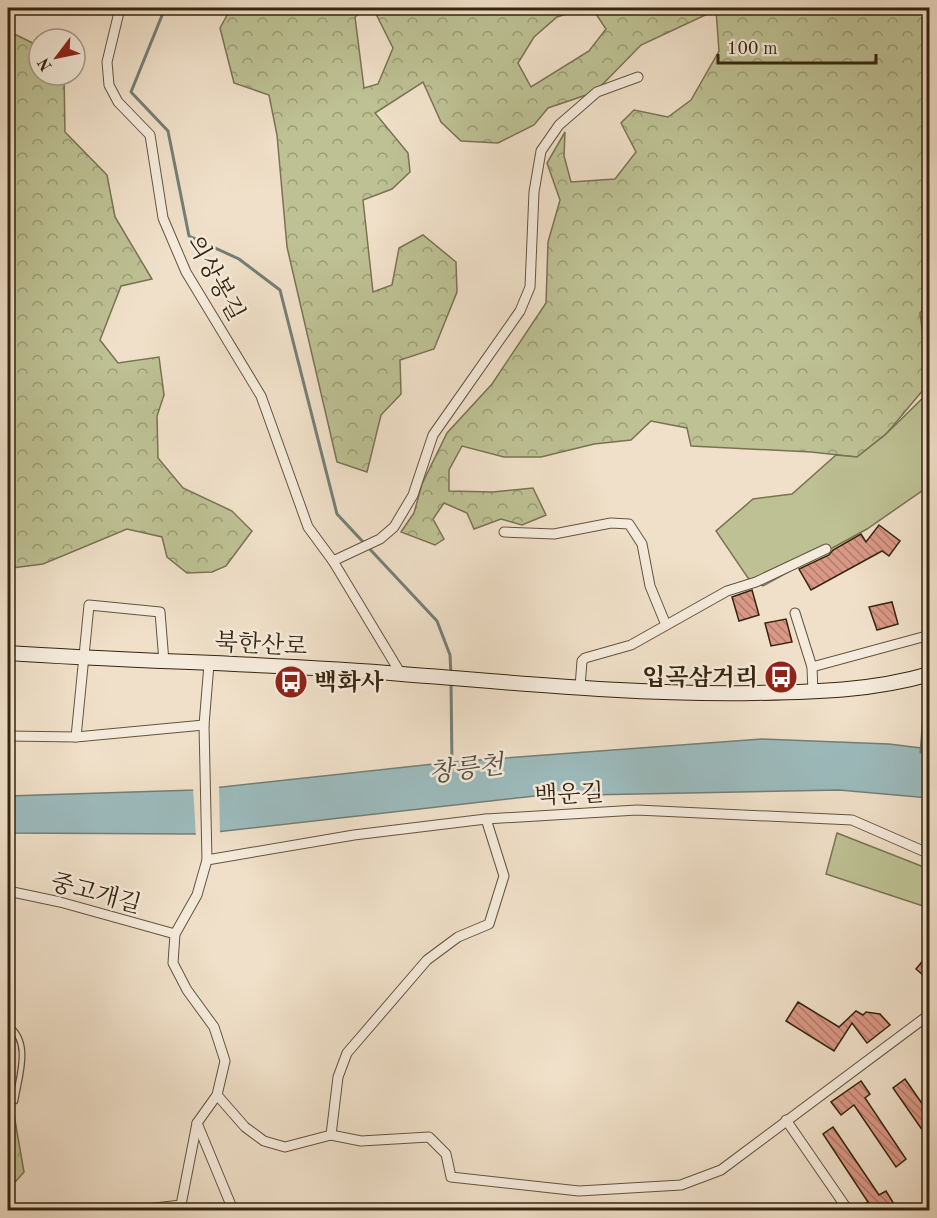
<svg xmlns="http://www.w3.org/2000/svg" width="937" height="1218" font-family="'Old Standard TT','Noto Serif KR',serif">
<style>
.forest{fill:url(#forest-crowns);stroke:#797352;stroke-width:1.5}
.park{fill:#bdc194;stroke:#797352;stroke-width:1.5}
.water{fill:#9cbbbd;stroke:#737f77;stroke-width:1.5}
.pier{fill:#f0e0c9}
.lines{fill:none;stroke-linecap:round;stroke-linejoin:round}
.stream{stroke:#737f77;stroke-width:3}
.building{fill:url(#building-back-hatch);stroke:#35250f;stroke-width:1.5}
.lane-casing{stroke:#64543e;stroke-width:7}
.street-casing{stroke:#64543e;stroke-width:11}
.secondary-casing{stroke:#35250f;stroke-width:16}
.lane{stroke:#f5ebdc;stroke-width:4.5}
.street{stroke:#f5ebdc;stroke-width:9}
.secondary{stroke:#f5ebdc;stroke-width:14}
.labels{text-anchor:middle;stroke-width:5;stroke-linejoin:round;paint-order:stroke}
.street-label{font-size:24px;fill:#35250f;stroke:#f5ebdc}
.poi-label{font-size:24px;font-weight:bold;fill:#35250f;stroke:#f5ebdc;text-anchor:end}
.water-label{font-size:26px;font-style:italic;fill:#545243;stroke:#f5ebdc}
</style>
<defs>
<pattern id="forest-crowns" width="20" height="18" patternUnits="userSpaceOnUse" patternTransform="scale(1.5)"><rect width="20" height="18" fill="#bdc194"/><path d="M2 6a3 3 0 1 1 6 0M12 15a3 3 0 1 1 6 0" fill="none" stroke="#9a9d77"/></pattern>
<pattern id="building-back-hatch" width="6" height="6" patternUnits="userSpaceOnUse" patternTransform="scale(1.5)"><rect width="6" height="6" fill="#da9886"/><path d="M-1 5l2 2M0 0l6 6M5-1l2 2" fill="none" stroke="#b27c6c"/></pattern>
</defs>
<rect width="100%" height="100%" fill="#f0e0c9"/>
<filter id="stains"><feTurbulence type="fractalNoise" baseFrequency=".00333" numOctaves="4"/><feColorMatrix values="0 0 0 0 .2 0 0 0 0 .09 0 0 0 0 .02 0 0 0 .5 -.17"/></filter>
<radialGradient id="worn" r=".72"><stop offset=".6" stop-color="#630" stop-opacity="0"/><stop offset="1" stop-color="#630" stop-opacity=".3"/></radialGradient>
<!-- forest -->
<g class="forest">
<path d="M231,8H367L355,17L364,88L378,84L393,48L373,8H585L557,17L534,37L518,63L531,87L589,51L606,29L592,8H929L930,302L920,313L924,344L929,349V383L887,433L857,457L811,452L691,446L687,428L651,421L631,440L594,444L541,457H504L462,446L449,470V491L493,492L533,488L546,515L522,525L501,519L474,529L467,513L444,503L433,519L444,539L435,545L401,532L414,513L422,484L447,433L492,384L546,303L548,242L560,200L547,163L565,132L564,156L571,182L615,179L636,152L621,123L634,110L668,117L691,100L719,51L716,10L641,45L595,92L548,108L534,125L498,143L461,141L441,122L423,82L375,113L408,153L410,172L392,189L363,200L373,292L392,285L399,248L423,235L456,262L457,292L434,349L400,360L401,394L381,415L367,472L337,462L287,247L277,135L269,95L234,83L220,28Z"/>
<path d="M8,31L39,46V75H64L65,132L107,175L115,217L152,279L121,286L100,340L118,363L159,357L164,395L157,416L158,458L183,488L232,511L252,531L226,566L212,572L187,573L167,557L162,537L127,529L43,564L12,568L8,588Z"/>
<path d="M8,1080L24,1172L8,1190Z"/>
</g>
<!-- park -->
<g class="park">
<path d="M927,394L929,395V486L867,529L763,586L748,578L716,531L753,499L792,494L836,455L857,457L885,435Z"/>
<path d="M837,833L929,869V908L826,874Z"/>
</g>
<!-- water -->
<path class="water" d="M762,739L889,744L929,749V798L839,790L535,796L198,834L8,833V796L195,790L452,762Z"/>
<!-- pier -->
<path class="pier" d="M219,785L220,834L196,837L193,787Z"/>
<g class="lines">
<!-- stream -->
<g class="stream">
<path d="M165,8L131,92L168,131L189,236L239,259L280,290L337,514L437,621L450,655L451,675"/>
<path d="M451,682L452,765"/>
<path d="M921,752L925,702L930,692"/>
</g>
</g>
<!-- building -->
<g class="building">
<path d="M879,525L900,541L889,556L882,551L811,590L799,569L829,555L833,550L861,534L866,542Z"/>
<path d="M752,590L759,615L739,621L732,597Z"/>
<path d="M892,602L898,624L877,630L869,607Z"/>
<path d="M786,619L792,642L771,646L765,623Z"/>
<path d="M930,952V981L916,969Z"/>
<path d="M798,1002L839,1027L856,1011L863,1015L866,1012L880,1014L890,1025L867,1043L852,1023L834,1051L786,1021Z"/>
<path d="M905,1079L930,1115V1141L893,1088Z"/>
<path d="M861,1081L870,1094L865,1098L906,1159L896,1167L854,1105L841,1115L831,1102Z"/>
<path d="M833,1127L879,1195L886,1191L894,1204L883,1210H855L868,1202L823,1134Z"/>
</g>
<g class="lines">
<!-- lane casing -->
<g class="lane-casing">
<path id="lane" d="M8,1025C32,1042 19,1076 15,1101"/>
</g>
<!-- street casing -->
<g class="street-casing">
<g id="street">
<path d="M120,8L107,62L109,85L118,102L150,135L163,218L186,272L261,396L308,527L333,561L401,674"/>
<path d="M504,532L554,534L611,523L629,524L642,544L650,586L666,625"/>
<path d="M333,561L380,539L394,527L413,495L433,435L520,311L530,287L534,192L541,151L559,125L597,92L638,77"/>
<path d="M795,613L812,667"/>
<path d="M580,687L582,661L585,658L631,645L727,591L756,582L826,549"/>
<path d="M813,693L812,667L930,635"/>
<path d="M8,736L76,737L204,725"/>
<path d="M76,737L89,605L160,612L164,662"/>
<path d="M207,860L354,835L486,819L637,810L852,820L930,854"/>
<path d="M8,891L60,902L175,934"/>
<path d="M217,1095L245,1127L264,1141L285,1147L331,1135L361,1141L429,1137L446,1154L451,1177L579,1191L681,1185L721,1170L930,1014"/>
<path d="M786,1120L848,1210"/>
<path d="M197,1123L233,1210"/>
<path d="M331,1135L338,1077L347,1053L427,960L458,937L489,924L504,876L486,819"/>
<path d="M137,1210L181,1205"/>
<path d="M180,1210L197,1123L217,1095L225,1061L214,1027L187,990L173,963L175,934L197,895L207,860L204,725L209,664"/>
</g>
</g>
<!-- secondary casing -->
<g class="secondary-casing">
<path id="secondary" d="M8,653C139,662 271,663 402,674C519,683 637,695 755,693C814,692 872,691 930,674"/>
</g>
<!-- lane -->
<use href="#lane" class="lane"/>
<!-- street -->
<use href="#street" class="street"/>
<!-- secondary -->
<use href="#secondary" class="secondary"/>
</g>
<!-- icons -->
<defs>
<g id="bus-disc" transform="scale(1.725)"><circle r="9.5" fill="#8f2418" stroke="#f5ebdc"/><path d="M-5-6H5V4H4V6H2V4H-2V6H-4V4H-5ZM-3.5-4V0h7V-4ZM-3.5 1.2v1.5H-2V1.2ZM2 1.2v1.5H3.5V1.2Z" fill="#fff"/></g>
</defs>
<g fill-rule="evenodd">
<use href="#bus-disc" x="781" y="677"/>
<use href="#bus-disc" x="291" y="682"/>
</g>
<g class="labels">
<!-- street labels -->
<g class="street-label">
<text transform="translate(216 278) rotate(61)" y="8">의상봉길</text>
<text transform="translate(261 644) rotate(3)" y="8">북한산로</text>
<text transform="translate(569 794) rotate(-3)" y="8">백운길</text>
<text transform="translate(96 893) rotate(15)" y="8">중고개길</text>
</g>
<!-- poi labels -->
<g class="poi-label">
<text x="758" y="685">입곡삼거리</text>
<text x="314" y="690" text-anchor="start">백화사</text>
</g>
<!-- water labels -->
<g class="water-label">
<text transform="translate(466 768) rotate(-7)" y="9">창릉천</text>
</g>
</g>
<!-- margin -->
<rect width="937" height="1218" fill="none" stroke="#f0e0c9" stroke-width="30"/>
<rect x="9" y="9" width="919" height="1200" fill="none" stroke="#35250f" stroke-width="3"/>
<rect x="15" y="15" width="907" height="1188" fill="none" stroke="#35250f" stroke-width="1.5"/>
<!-- north arrow -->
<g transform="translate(57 57) rotate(238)"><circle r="28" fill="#f5ebdc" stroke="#a89c8a" stroke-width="1.5"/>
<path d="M0-4.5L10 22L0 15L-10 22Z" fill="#8f2418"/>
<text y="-9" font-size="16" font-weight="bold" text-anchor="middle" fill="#35250f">N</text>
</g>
<!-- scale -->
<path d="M718 54v9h158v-9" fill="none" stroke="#35250f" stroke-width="3"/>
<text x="727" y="54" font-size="18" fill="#35250f" stroke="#f5ebdc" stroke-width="4.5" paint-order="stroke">100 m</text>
<rect width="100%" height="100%" filter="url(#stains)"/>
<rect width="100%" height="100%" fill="url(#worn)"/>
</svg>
